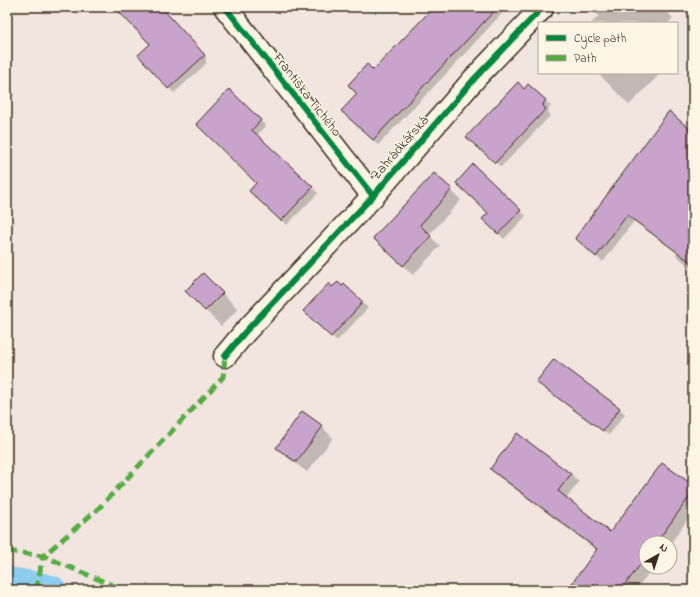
<svg xmlns="http://www.w3.org/2000/svg" width="700" height="597" font-family="'Indie Flower',sans-serif">
<style>
.shadow{fill:#0003}
.lines{fill:none;stroke-linecap:round;stroke-linejoin:round}
.canal{stroke:#8ccded;stroke-width:29}
.building{fill:#c8a3cc;stroke:#3b2a1e}
.street-casing{stroke:#3b2a1e;stroke-width:25}
.street{stroke:#fcf5e5;stroke-width:22}
.quiet{stroke:#55ab43;stroke-width:5;stroke-dasharray:10 5;stroke-linecap:butt}
.cycleway-casing{stroke:#fcf5e5;stroke-width:8}
.cycleway{stroke:#00873e;stroke-width:6}
.labels{text-anchor:middle;stroke-width:3;stroke-linejoin:round;paint-order:stroke}
.street-label{font-size:14px;fill:#3b2a1e;stroke:#fcf5e5}
</style>
<rect width="100%" height="100%" fill="#f2e5e0"/>
<filter id="ink" filterUnits="userSpaceOnUse"><feTurbulence type="fractalNoise" baseFrequency=".025" numOctaves="2"/><feDisplacementMap in="SourceGraphic" scale="8" xChannelSelector="R" yChannelSelector="G"/><feConvolveMatrix kernelMatrix="1 2 1 2 8 2 1 2 1" color-interpolation-filters="sRGB"/></filter>
<g filter="url(#ink)">
<!-- shadow -->
<g class="shadow">
<path d="M115,7H160L206,57V64L174,93L169,88L152,44Z"/>
<path d="M260,7H267L264,10Z"/>
<path d="M435,7H508L444,76L378,145L347,116L358,94L374,72Z"/>
<path d="M590,7H661L673,18L668,23H591L599,16Z"/>
<path d="M598,73H657L659,75L629,105Z"/>
<path d="M528,86L551,106L548,110L549,111L548,112L551,115L501,167L473,142Z"/>
<path d="M229,90L266,126L256,136L318,193L287,225L255,196L258,183Z"/>
<path d="M693,133V270L676,255L678,253L634,221L603,262L582,244Z"/>
<path d="M473,166L526,216L504,239L484,219L490,214Z"/>
<path d="M434,174L461,200L429,235L440,246L413,275L384,248Z"/>
<path d="M203,274L238,309L221,326L186,291Z"/>
<path d="M344,285L368,308L337,341L310,317L333,288L342,287Z"/>
<path d="M543,387L619,408L625,414L609,435Z"/>
<path d="M322,427L333,438L307,472L288,458L277,447Z"/>
<path d="M517,435L571,474L579,482L566,499L610,534L693,487V512L670,544V543H646V567H653L636,590H568L598,551L499,477L491,469Z"/>
</g>
<g class="lines">
<!-- canal -->
<path class="canal" d="M7,581L41,587L52,590"/>
</g>
<!-- building -->
<g class="building">
<path d="M114,7H161L205,55L168,89L138,55L150,44Z"/>
<path d="M434,7H498L373,140L341,111L357,94L348,85L367,64L373,70Z"/>
<path d="M518,82L524,89L528,84L546,100L543,104L544,105L543,106L546,109L495,163L466,137Z"/>
<path d="M229,89L261,120L252,130L313,187L281,221L249,191L256,183L196,124Z"/>
<path d="M669,111L693,132V264L627,215L596,257L575,238Z"/>
<path d="M473,164L521,210L498,234L482,219L488,213L456,183Z"/>
<path d="M434,173L452,189L420,225L431,236L403,266L373,238Z"/>
<path d="M203,273L223,293L205,311L185,291Z"/>
<path d="M338,282L342,286L344,284L363,302L331,337L303,311L329,283L332,287Z"/>
<path d="M554,359L620,408L603,431L536,382Z"/>
<path d="M302,411L323,426L296,462L276,448Z"/>
<path d="M517,433L571,474L558,491L610,532L662,463L693,485V492L656,543H646V557L621,590H567L597,549L490,469Z"/>
</g>
<g class="lines">
<!-- street casing -->
<g class="street-casing">
<g id="street">
<path d="M225,7L373,196"/>
<path d="M225,356L245,332L373,196L475,78L543,7"/>
</g>
</g>
<!-- street -->
<use href="#street" class="street"/>
<!-- quiet -->
<g class="quiet">
<path d="M7,551L43,556L100,507L223,377L225,356"/>
<path d="M36,590L43,556L124,590"/>
</g>
<!-- cycleway casing -->
<g class="cycleway-casing">
<g id="cycleway">
<path d="M225,7L373,196"/>
<path d="M225,356L245,332L373,196L475,78L543,7"/>
</g>
</g>
<!-- cycleway -->
<use href="#cycleway" class="cycleway"/>
</g>
</g>
<g class="labels">
<!-- street labels -->
<g class="street-label">
<text transform="translate(308 94) rotate(52)" y="5">Františka Tichého</text>
<text transform="translate(399 147) rotate(-49)" y="5">Zahrádkářská</text>
</g>
</g>
<!-- margin -->
<rect width="700" height="597" fill="none" stroke="#fcf5e5" stroke-width="24"/>
<rect x="12" y="12" width="676" height="573" fill="none" stroke="#3b2a1e" stroke-width="1.5" filter="url(#ink)"/>
<!-- legend -->
<rect x="538" y="22" width="140" height="52" fill="#fcf5e5" stroke="#afa495"/>
<rect x="546" y="35" width="20" height="6" fill="#00873e" stroke="#afa495"/>
<text x="574" y="42" font-size="12" fill="#3b2a1e">Cycle path</text>
<rect x="546" y="55" width="20" height="6" fill="#55ab43" stroke="#afa495"/>
<text x="574" y="62" font-size="12" fill="#3b2a1e">Path</text>
<!-- north arrow -->
<g transform="translate(658 555) rotate(39)"><circle r="19" fill="#fcf5e5" stroke="#afa495"/>
<path d="M0-3L7 15L0 10L-7 15Z" fill="#3b2a1e"/>
<text y="-6" font-size="11" font-weight="bold" text-anchor="middle" fill="#3b2a1e">N</text>
</g>
</svg>
